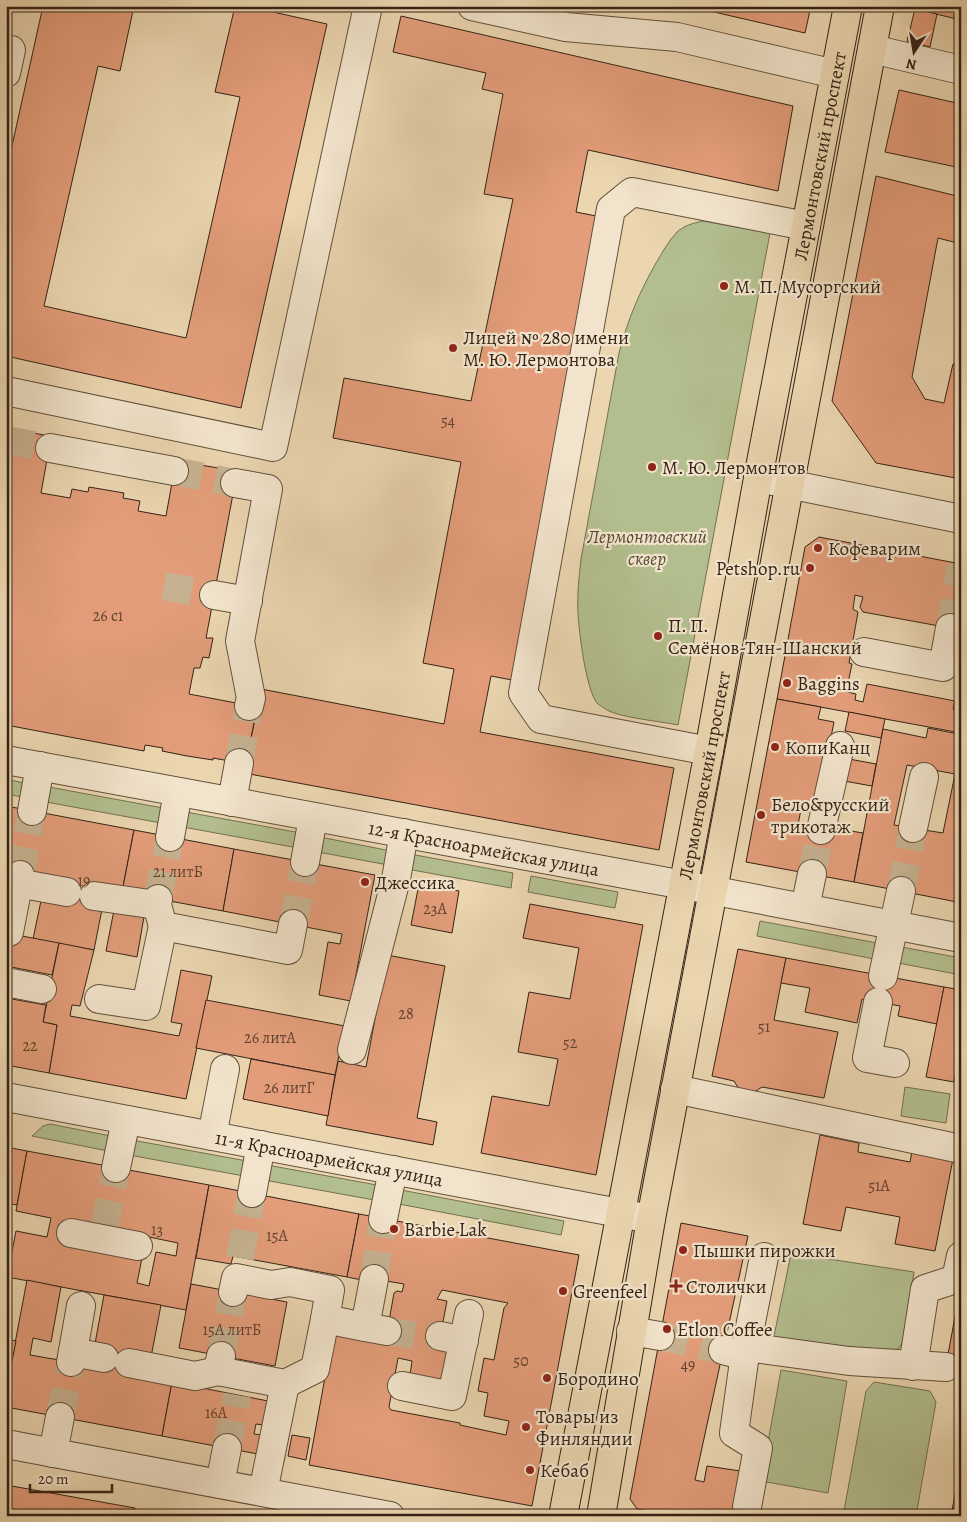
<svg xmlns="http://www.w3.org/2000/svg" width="967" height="1522" font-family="Alegreya,serif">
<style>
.green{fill:#b3be8e;stroke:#747052}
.building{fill:#e49d7a;stroke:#342316;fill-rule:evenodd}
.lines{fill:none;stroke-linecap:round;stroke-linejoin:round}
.minor-tunnel{stroke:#c6b291;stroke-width:28;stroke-dasharray:28 14;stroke-linecap:butt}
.minor-casing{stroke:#62503c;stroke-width:30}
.major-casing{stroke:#342316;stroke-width:30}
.minor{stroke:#f2e4cc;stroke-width:28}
.major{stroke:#ebd6b0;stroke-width:28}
.poi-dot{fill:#8f2418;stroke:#f2e4cc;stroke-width:2}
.labels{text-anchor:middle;stroke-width:4.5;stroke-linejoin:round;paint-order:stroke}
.number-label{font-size:16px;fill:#60422f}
.street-label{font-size:19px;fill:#342316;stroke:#f2e4cc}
.poi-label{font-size:19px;fill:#342316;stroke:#f2e4cc;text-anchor:start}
.park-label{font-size:19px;font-style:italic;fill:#544a34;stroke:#f2e4cc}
</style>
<rect width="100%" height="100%" fill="#ebd6b0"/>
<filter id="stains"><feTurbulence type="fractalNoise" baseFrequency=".004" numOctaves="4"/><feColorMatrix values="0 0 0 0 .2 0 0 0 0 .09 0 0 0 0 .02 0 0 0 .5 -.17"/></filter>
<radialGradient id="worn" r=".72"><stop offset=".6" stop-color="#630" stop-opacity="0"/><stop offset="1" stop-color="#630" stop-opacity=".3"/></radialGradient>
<!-- green -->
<g class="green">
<path d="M703,221L770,233L678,725C659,721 622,718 607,710C604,708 599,705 597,703C586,689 579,633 578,613C577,595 579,577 581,559L619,353C628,319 639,293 656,263C662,253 668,242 676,233C683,226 693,223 703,221Z"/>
<path d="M6,779L24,783L22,797L6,794Z"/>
<path d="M49,787L163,808L161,823L46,802Z"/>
<path d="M186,812L301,833L298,848L183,827Z"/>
<path d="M320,837L391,851L388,865L318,852Z"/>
<path d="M410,854L513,873L511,888L407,869Z"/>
<path d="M531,876L618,892L615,908L528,892Z"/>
<path d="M760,921L877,943L874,959L757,936Z"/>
<path d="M896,946L961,958V975L893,962Z"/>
<path d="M905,1087L950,1094L946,1123L901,1116Z"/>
<path d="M50,1124L111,1136L108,1151L32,1136L43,1126Z"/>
<path d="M132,1140L247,1161L244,1176L129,1155Z"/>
<path d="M267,1165L377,1185L374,1200L264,1180Z"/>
<path d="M401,1190L564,1221L561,1235L399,1204Z"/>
<path d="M792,1249L808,1252L809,1256L914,1272L904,1340L899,1348L890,1353L773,1341Z"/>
<path d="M781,1370L847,1381L828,1493L761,1481Z"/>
<path d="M874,1382L930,1391L936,1402L916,1516H843L866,1391Z"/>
</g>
<!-- building -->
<g class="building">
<path d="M43,6H134L120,71L98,66L44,306L186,338L240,97L215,92L235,6H246L327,24L241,408L6,356V173Z"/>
<path d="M688,6H811L805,33Z"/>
<path d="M915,6H961V20L915,9Z"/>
<path d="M915,9L937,14L930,47L907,41Z"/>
<path d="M401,16L793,106L778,191L588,150L576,212L596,216L512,680L491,676L480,732L674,768L659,850L244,773L261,689L444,724L454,669L423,663L461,462L333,438L344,378L471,401L513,199L484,194L503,94L482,89L486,73L393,52Z"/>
<path d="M899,90L961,104V168L885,152Z"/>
<path d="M876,176L961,197V244L938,238L912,377L925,399L944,403L953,364L961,365V479L876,463L832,401Z"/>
<path d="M6,428L44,435L43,441L50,443L41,493L70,498L72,489L88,492L89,487L124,493L123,498L140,501L138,511L166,516L175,466L183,462L230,470L228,476L236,478L206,638H213L209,658L203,657L200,668H194L189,694L257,707L246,764L213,758V760L187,756L162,751L163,748L145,745L144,751L6,725Z"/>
<path d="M819,537L961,564V630L863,612L860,607L863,597L855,595L853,609L858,612L849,663L852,664L848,683L846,682L843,691L856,694L855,700L863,702L867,684L955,701L953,709L960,711L961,707V733L777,699L805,547Z"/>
<path d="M777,699L821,707L818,719L834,722L817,807L802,804L798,825L821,830L833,828L863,833L854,882L746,862Z"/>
<path d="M849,712L885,719L881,738L845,731Z"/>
<path d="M928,728L958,734L956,744H961V882L957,902L854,882L883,729L926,738ZM907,765L955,774L943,833L894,825Z"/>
<path d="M849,759L876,764L872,786L844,781Z"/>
<path d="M6,806L134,830L122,892L102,909L94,950L33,939L42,896L6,873Z"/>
<path d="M134,830L234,849L223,911L122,892Z"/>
<path d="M234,849L375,875L351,1001L319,995L328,942L340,944L342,934L223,911Z"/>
<path d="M419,884L459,891L452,933L411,925Z"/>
<path d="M530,904L643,925L596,1175L481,1153L492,1096L549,1106L558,1059L518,1052L529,992L570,999L579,948L523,938Z"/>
<path d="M115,905L145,911L137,957L106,951Z"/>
<path d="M6,933L59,943L52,975L6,966Z"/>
<path d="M59,943L94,950L80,1006L72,1005L70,1016L179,1036L182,1024L171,1022L181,970L212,976L186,1099L49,1073L57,1025L43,1022Z"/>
<path d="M738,949L786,958L774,1020L838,1032L824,1098L762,1087L756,1091L746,1093L739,1089L734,1081L712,1076Z"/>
<path d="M387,955L445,966L417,1118L437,1122L433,1145L326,1125L338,1061L366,1067Z"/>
<path d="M786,958L944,987L937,1024L898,1016L900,1006L862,999L857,1023L805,1012L810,988L781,983Z"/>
<path d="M944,987L961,990V1061L958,1060L954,1082L926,1077Z"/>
<path d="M6,998L46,1005L43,1022L57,1025L49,1073L6,1065Z"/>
<path d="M206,1000L345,1026L335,1075L196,1048Z"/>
<path d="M251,1059L335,1075L328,1116L243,1099Z"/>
<path d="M820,1135L859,1143L858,1152L910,1162L912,1151L953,1159L935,1251L895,1244L900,1217L846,1207L841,1231L803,1224Z"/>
<path d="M6,1147L27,1151L17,1205L6,1203Z"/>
<path d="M27,1151L209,1185L186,1310L7,1277L16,1231L47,1237L51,1218L16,1211ZM67,1220L178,1243L176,1256L156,1252L149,1286L137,1283L142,1258Z"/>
<path d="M209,1185L359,1214L347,1277L233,1256L231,1264L196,1258Z"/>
<path d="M359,1214L579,1255L532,1506L309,1465L334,1328L386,1338L394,1293L397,1291L402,1292L404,1284L374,1279L367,1281L347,1277ZM442,1290L508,1303L504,1308L494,1360L484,1358L478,1391L488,1393L484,1416L509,1421L506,1435L460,1425V1423L391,1410L389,1407L398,1358L412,1361L410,1375L441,1381L448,1350L438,1348L447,1301L437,1299Z"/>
<path d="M681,1223L748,1236L695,1480L704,1482L707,1466L747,1472L739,1516H683L637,1509L630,1499Z"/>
<path d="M27,1280L61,1287L51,1342L33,1338L30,1355L71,1362L94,1349L104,1295L161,1305L151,1357L172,1382L162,1436L6,1407V1391Z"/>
<path d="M191,1284L287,1302L275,1366L179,1348Z"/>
<path d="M959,1295H961V1363L947,1360Z"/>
<path d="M6,1339L16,1341L6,1391Z"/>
<path d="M172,1382L268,1401L264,1425L256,1424L254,1434L262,1435L258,1454L162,1436Z"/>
<path d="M292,1435L310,1438L306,1460L288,1456Z"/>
<path d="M961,1462V1516H951Z"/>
<path d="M6,1485L135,1508L134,1516H6Z"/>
</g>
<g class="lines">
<!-- minor-tunnel -->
<g class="minor-tunnel">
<path d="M6,440L50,448"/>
<path d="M174,471L235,483"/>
<path d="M164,586L214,595"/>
<path d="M950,628L961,566"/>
<path d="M239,763L249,706"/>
<path d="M812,874L821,830"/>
<path d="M20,875L32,811"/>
<path d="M901,891L913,828"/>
<path d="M158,899L170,837"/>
<path d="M293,924L305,862"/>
<path d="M104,1228L116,1168"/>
<path d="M240,1258L252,1193"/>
<path d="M374,1279L383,1219"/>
<path d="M387,1331L418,1336H440"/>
<path d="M660,1336L723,1350"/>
<path d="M221,1356L233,1292"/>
<path d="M60,1417L71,1362"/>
<path d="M227,1448L237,1395"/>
</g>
<!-- minor casing -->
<g class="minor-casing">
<g id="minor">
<path d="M472,6L566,27L677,37L835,74"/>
<path d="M6,49L11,50L6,73"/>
<path d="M872,49L961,70"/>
<path d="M6,391L273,447L368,6"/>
<path d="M50,448L174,471"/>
<path d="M758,478L961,519"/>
<path d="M235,483L268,489L240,641L251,698L249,706"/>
<path d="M214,595L248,601"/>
<path d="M864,652L943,667L950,628"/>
<path d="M709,751L541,719L523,693L611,209L632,192L806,226"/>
<path id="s1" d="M6,760L684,885L961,938"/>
<path d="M232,802L239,763"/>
<path d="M32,811L40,766"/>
<path d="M913,828L924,777"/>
<path d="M821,830L840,746"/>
<path d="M170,837L178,792"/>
<path d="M305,862L313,818"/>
<path d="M6,881L67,892"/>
<path d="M94,896L157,905"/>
<path d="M158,899L157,905L163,926L288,950L293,924"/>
<path d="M805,908L812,874"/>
<path d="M9,932L20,875"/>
<path d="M883,976L901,891"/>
<path d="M6,982L42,989"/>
<path d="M99,999L146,1006L163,926"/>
<path d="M878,1002L867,1058L895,1063"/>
<path d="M352,1050L396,879L404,833"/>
<path d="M675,1089L961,1149"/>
<path id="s2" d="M6,1097L651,1219"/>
<path d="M212,1136L225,1069"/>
<path d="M116,1168L126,1120"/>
<path d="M252,1193L261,1145"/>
<path d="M383,1219L393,1170"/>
<path d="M71,1233L138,1246"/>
<path d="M233,1292L236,1278L271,1285L290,1282L330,1290L325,1319"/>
<path d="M365,1327L387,1331"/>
<path d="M631,1331L660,1336"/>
<path d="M440,1336L464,1341"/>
<path d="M746,1347L764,1257"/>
<path d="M723,1350L745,1356"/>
<path d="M73,1352L104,1358"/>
<path d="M221,1356L218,1371L285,1384"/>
<path d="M71,1362L81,1306"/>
<path d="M129,1363L195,1376L218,1371"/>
<path d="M913,1366L925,1289L956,1279L961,1256"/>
<path d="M402,1386L452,1396L469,1314"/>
<path d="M6,1444L390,1516"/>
<path d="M53,1453L60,1417"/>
<path d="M220,1484L227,1448"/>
<path d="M263,1492L285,1384L315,1369L325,1319L365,1327L374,1279"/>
<path d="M747,1507L758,1448L734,1433L746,1347L849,1361L946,1367"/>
</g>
</g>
<!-- major casing -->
<g class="major-casing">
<g id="major">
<path id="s3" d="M563,1516L709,751L758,478L848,6"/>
<path d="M601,1516L651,1219L880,6"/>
</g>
</g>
<!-- minor -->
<use href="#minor" class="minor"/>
<!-- major -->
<use href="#major" class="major"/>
</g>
<!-- markers -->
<g class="poi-dot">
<circle cx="724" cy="286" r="5"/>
<circle cx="453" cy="348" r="5"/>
<circle cx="652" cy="467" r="5"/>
<circle cx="818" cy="548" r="5"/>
<circle cx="810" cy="568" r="5"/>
<circle cx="658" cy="636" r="5"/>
<circle cx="787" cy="683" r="5"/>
<circle cx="775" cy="747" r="5"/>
<circle cx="761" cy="815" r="5"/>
<circle cx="365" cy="882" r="5"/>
<circle cx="394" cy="1229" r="5"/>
<circle cx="683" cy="1250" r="5"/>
<path d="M673.5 1278.5h5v5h5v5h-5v5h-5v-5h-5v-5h5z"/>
<circle cx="563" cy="1291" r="5"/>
<circle cx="667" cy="1329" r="5"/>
<circle cx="547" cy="1378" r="5"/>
<circle cx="526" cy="1427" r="5"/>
<circle cx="530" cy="1470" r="5"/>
</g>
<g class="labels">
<!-- number labels -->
<g class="number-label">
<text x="448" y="426">54</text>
<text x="108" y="621">26 с1</text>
<text x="178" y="877">21 литБ</text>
<text x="84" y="886">19</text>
<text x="435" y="914">23А</text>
<text x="406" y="1019">28</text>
<text x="764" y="1032">51</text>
<text x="270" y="1043">26 литА</text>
<text x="570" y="1048">52</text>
<text x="30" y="1051">22</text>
<text x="289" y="1093">26 литГ</text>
<text x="879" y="1191">51А</text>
<text x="157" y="1235">13</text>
<text x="277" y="1241">15А</text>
<text x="232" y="1335">15А литБ</text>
<text x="521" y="1366">50</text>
<text x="688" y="1370">49</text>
<text x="216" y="1418">16А</text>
</g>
<!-- street labels -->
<g class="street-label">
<text dy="7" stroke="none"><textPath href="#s3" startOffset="1384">Лермонтовский проспект</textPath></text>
<text dy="7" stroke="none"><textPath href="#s3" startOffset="754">Лермонтовский проспект</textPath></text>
<text dy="7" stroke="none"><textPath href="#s1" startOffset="486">12-я Красноармейская улица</textPath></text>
<text dy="7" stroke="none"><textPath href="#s2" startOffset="329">11-я Красноармейская улица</textPath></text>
</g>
<!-- poi labels -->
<g class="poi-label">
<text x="734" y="293">М. П. Мусоргский</text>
<text x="463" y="344">Лицей № 280 имени<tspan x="463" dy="22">М. Ю. Лермонтова</tspan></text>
<text x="662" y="474">М. Ю. Лермонтов</text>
<text x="828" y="555">Кофеварим</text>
<text x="800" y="575" text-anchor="end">Petshop.ru</text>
<text x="668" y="632">П. П.<tspan x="668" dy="22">Семёнов-Тян-Шанский</tspan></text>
<text x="797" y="690">Baggins</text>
<text x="785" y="754">КопиКанц</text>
<text x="771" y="811">Бело&amp;русский<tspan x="771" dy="22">трикотаж</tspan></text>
<text x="375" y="889">Джессика</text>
<text x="404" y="1236">Barbie Lak</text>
<text x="693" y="1257">Пышки пирожки</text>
<text x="686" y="1293">Столички</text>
<text x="573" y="1298">Greenfeel</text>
<text x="677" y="1336">Etlon Coffee</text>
<text x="557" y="1385">Бородино</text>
<text x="536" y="1423">Товары из<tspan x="536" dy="22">Финляндии</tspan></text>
<text x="540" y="1477">Кебаб</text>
</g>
<!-- park labels -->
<g class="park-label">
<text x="647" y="543">Лермонтовский<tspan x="647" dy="22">сквер</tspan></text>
</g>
</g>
<!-- margin -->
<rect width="967" height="1522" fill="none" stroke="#ebd6b0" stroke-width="25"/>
<rect x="8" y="8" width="952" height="1507" fill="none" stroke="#342316" stroke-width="2.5"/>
<rect x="12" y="12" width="942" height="1497" fill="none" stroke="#342316"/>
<!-- north arrow -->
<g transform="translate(914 52) rotate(192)" stroke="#f2e4cc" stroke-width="4" paint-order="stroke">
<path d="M0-4L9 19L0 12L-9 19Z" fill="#342316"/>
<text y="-8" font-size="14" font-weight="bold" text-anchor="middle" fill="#342316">N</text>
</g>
<!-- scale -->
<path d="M30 1484v8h82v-8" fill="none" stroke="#342316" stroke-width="2.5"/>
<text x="38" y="1484" font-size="15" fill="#342316" stroke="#f2e4cc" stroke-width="4" paint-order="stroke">20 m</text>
<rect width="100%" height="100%" filter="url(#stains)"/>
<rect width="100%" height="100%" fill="url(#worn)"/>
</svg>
